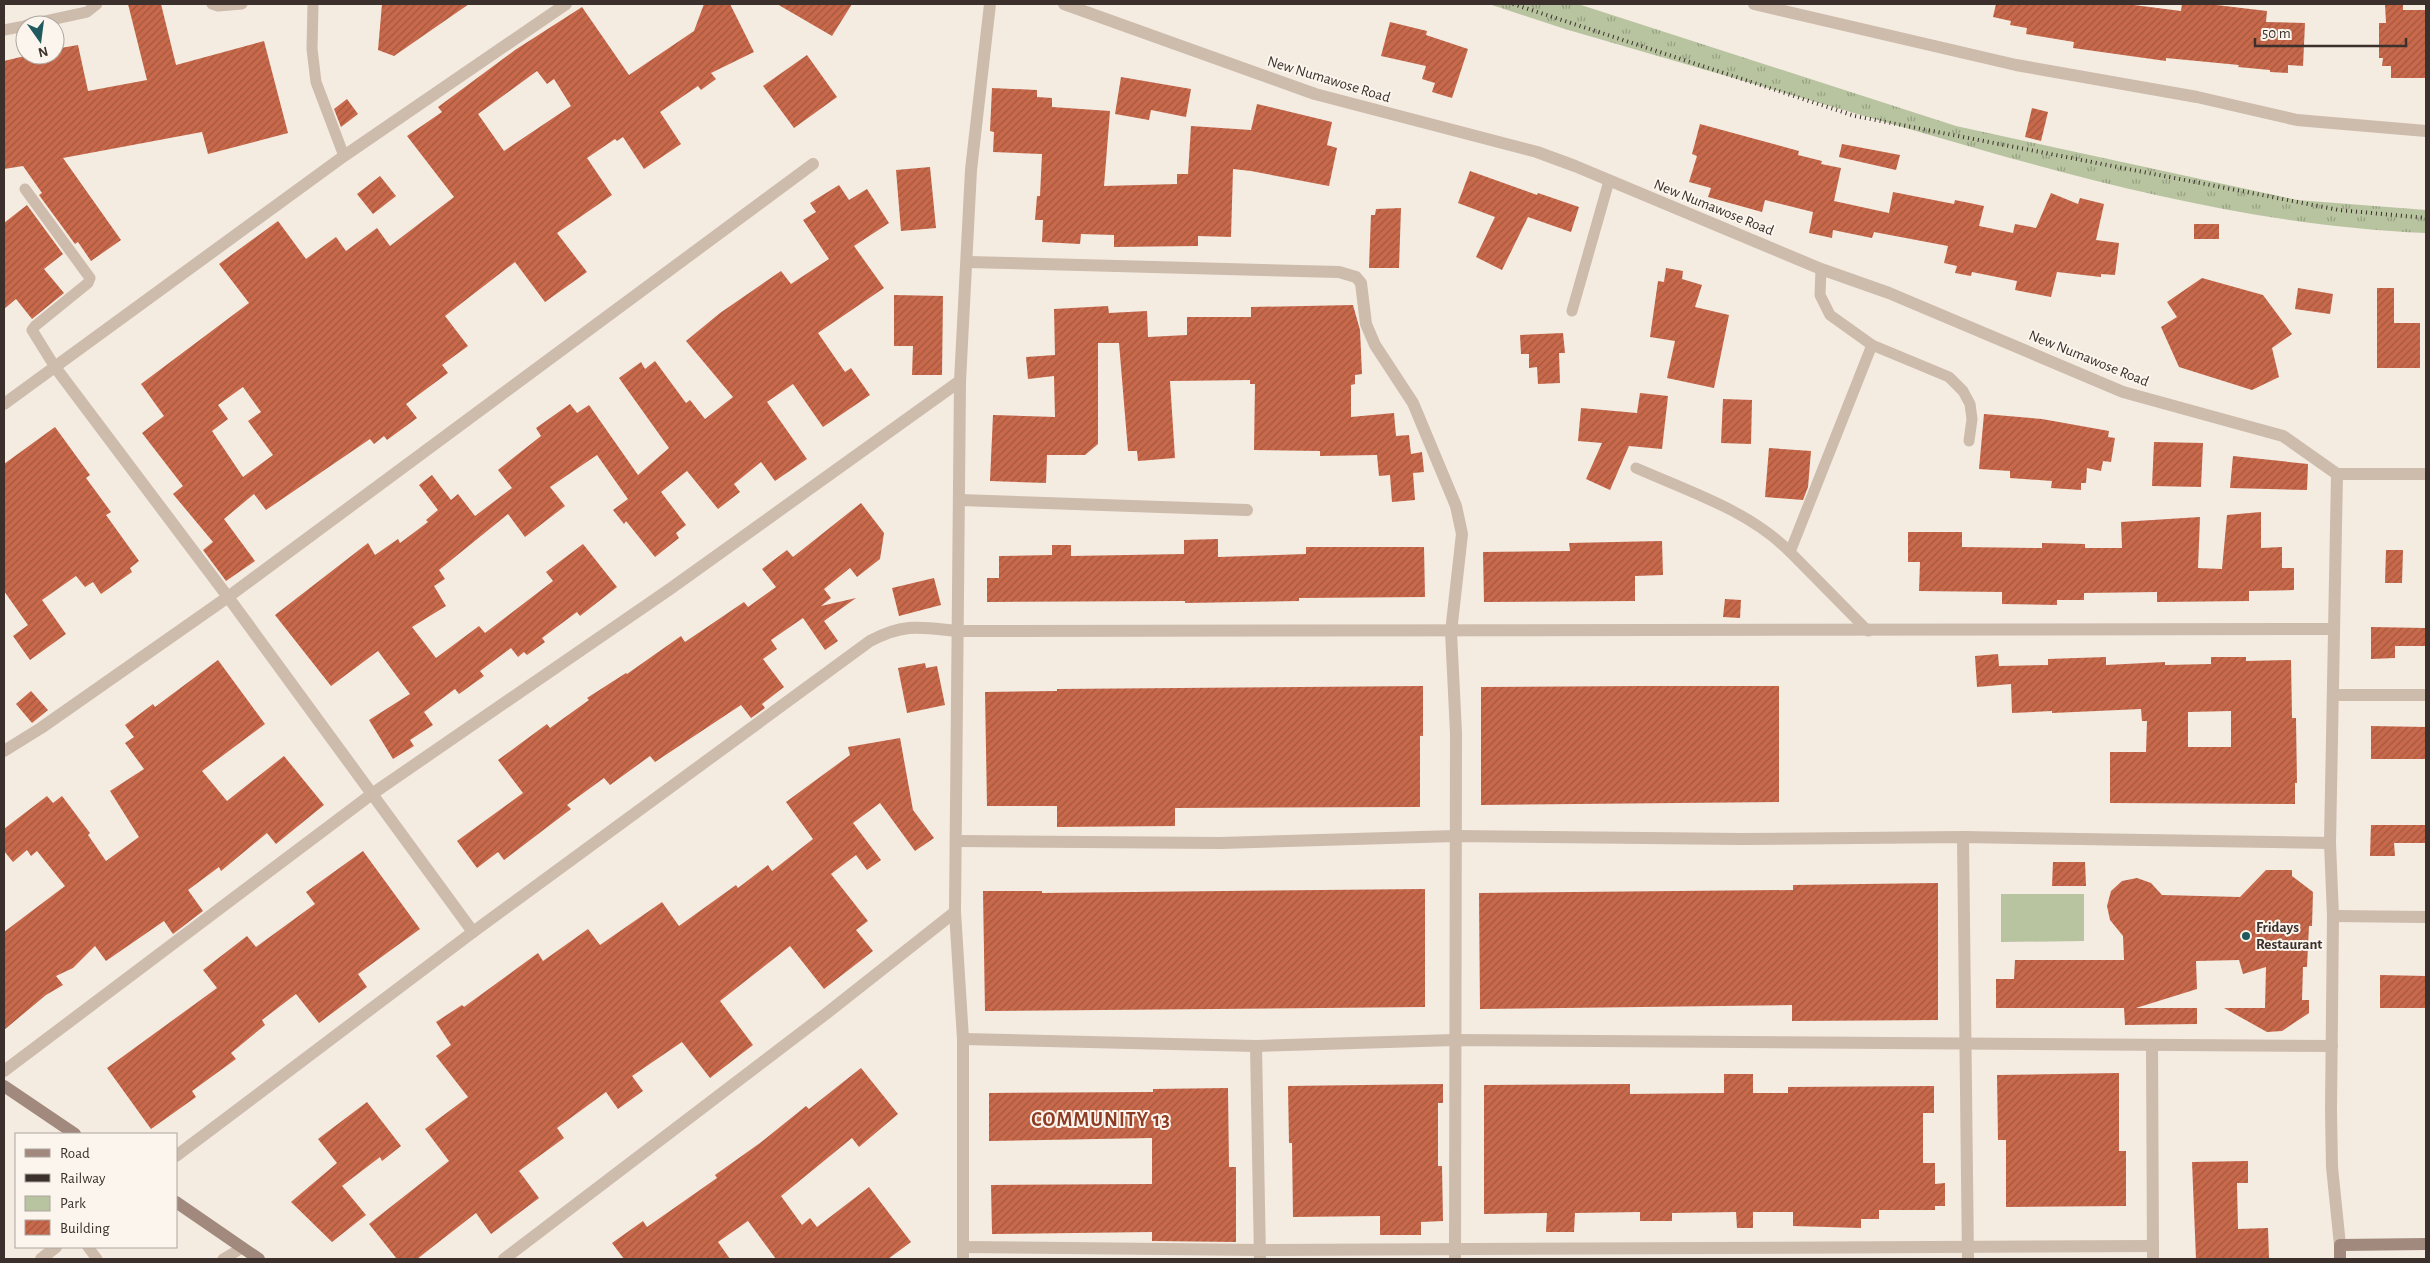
<svg xmlns="http://www.w3.org/2000/svg" width="2430" height="1263" font-family="'Alegreya Sans',sans-serif">
<style>
.grass{fill:url(#grass-tufts)}
.green{fill:#b8c4a0}
.building{fill:url(#building-hatch);fill-rule:evenodd}
.lines{fill:none;stroke-linecap:round;stroke-linejoin:round}
.lane{stroke:#cdbbac;stroke-width:11}
.street{stroke:#cdbbac;stroke-width:12}
.secondary{stroke:#a18a7d;stroke-width:12}
.rail{stroke:#3b302b;stroke-width:4;stroke-dasharray:1 4;stroke-linecap:butt}
.poi-dot{fill:#1f5a5e;stroke:#fbf5ee;stroke-width:2}
.labels{text-anchor:middle;stroke-width:4;stroke-linejoin:round;paint-order:stroke}
.street-label{font-size:15px;fill:#3b302b;stroke:#fbf5ee}
.poi-label{font-size:15px;font-weight:bold;fill:#3b302b;stroke:#fbf5ee;text-anchor:start}
.district-label{font-size:20px;font-weight:bold;letter-spacing:1px;fill:#8c3b22;stroke:#fbf5ee}
</style>
<defs>
<pattern id="grass-tufts" width="24" height="20" patternUnits="userSpaceOnUse" patternTransform="scale(1.25)"><rect width="24" height="20" fill="#b8c4a0"/><path d="M3 7l-1-3M5 7V3M7 7l1-3M15 17l-1-3M17 17v-4M19 17l1-3" fill="none" stroke="#97a083"/></pattern>
<pattern id="building-hatch" width="6" height="6" patternUnits="userSpaceOnUse" patternTransform="scale(1.25)"><rect width="6" height="6" fill="#c8694b"/><path d="M-1 1l2-2M0 6l6-6M5 7l2-2" fill="none" stroke="#a4573f"/></pattern>
</defs>
<rect width="100%" height="100%" fill="#f4ebe1"/>
<!-- grass -->
<path class="grass" d="M1489,4H1578L1956,126L2297,200L2426,210V233C2252,226 2083,180 1916,131C1799,97 1682,63 1565,29Z"/>
<!-- green -->
<path class="green" d="M2001,894H2084V941L2001,942Z"/>
<!-- building -->
<g class="building">
<path d="M128,4H161L176,65L264,41L288,133L208,154L202,132L63,158L121,240L91,261L78,242L75,244L39,195L42,193L23,166L4,169V61L29,55H55V49L78,45L88,91L147,80Z"/>
<path d="M382,4H469L394,56L378,50Z"/>
<path d="M704,4H730L754,52L711,73L716,79L701,90L698,86L660,112L681,144L644,169L623,137L617,141L615,139L587,158L612,195L557,233L587,272L545,302L515,262L445,316L468,346L442,365L448,373L406,404L417,418L387,440L384,436L374,444L370,439L266,510L254,494L224,519L255,561L226,581L203,550L213,542L173,494L183,486L142,433L164,416L141,384L249,303L219,264L278,221L306,259L336,237L346,251L377,228L390,246L454,197L407,136L442,112L438,107L515,50L582,7L629,75L694,31ZM537,71L547,84L554,79L571,106L504,151L478,114ZM243,387L261,412L248,421L273,455L243,477L212,431L228,419L218,405Z"/>
<path d="M777,4H852L832,36Z"/>
<path d="M1996,4H2126L2181,11L2182,4H2208L2267,11L2266,22L2305,23L2303,66L2288,65V73L2270,72V70L2238,67L2239,65L2166,58V61L2073,48L2074,42L2026,34L2027,28L2010,25L2011,21L1993,17Z"/>
<path d="M2385,4H2403V10H2426V78H2391V66H2382L2383,58H2379V23H2386Z"/>
<path d="M1390,22L1427,31L1426,35L1468,49L1452,98L1432,92L1435,83L1422,79L1426,66L1381,56Z"/>
<path d="M807,55L837,97L794,128L763,86Z"/>
<path d="M1121,77L1191,89L1186,117L1151,110L1149,120L1115,114Z"/>
<path d="M992,88L1037,90V97L1052,98V107L1110,111L1104,186L1177,184V174H1188L1191,126L1251,130L1257,104L1332,122L1327,145L1337,148L1329,186L1251,171L1233,169L1231,237L1198,236V246L1114,247V235L1081,234L1080,244L1042,242L1043,220H1035L1037,196H1040L1042,154L993,152L994,132L990,131Z"/>
<path d="M347,99L358,114L341,127L334,109Z"/>
<path d="M2032,108L2048,112L2041,141L2025,137Z"/>
<path d="M1700,124L1799,151L1798,155L1822,161L1821,164L1841,168L1834,201L1889,213L1893,192L1954,204L1955,200L1984,206L1979,226L2013,233L2015,224L2036,228L2051,193L2078,204L2080,198L2104,204L2096,240L2119,243L2115,275L2101,274V277L2057,272L2051,297L2015,290L2017,281L1972,272L1971,276L1955,273L1957,266L1944,263L1948,246L1874,232L1872,238L1833,230L1832,238L1809,233L1813,212L1765,200L1762,212L1708,197L1711,188L1689,182L1697,156L1692,154Z"/>
<path d="M1842,144L1900,155L1896,170L1839,157Z"/>
<path d="M930,167L936,228L901,231L896,170Z"/>
<path d="M1470,171L1537,195L1538,193L1579,207L1571,232L1528,217L1502,270L1476,257L1495,217L1458,203Z"/>
<path d="M380,176L396,196L373,214L357,194Z"/>
<path d="M839,185L849,200L867,189L889,223L854,246L884,288L818,333L845,372L851,368L870,395L823,427L793,384L767,402L807,459L775,481L761,462L734,484L740,492L718,509L687,471L661,492L686,525L676,533L679,538L655,557L626,521L624,524L613,510L628,499L597,455L550,487L565,506L525,537L508,514L439,570L445,579L434,586L446,606L412,627L436,658L479,626L485,633L553,581L546,572L583,544L617,587L580,616L577,612L542,638L545,642L527,655L524,652L518,657L511,648L480,671L484,676L459,694L455,689L424,712L433,725L410,740L414,746L393,759L369,720L410,694L378,651L331,686L275,615L368,543L375,555L398,539L400,543L428,522L426,520L438,510L419,485L432,475L451,500L458,494L475,516L512,488L498,470L541,436L536,428L570,404L577,413L589,405L638,475L669,448L619,378L641,362L645,369L655,361L686,403L690,400L705,419L733,397L686,341L720,313L781,271L791,284L829,259L803,220L816,212L810,203Z"/>
<path d="M27,205L63,254L44,269L64,293L32,319L16,299L4,309V223Z"/>
<path d="M1401,208L1399,268H1369L1371,215H1375L1376,209Z"/>
<rect x="2194" y="224" width="25" height="15"/>
<path d="M1666,268L1683,271L1682,279L1702,285L1695,307L1729,315L1714,388L1667,378L1675,341L1650,337L1658,281L1664,282Z"/>
<path d="M2202,278L2263,295L2292,334L2272,348L2279,377L2252,390L2179,367L2161,327L2177,317L2167,302Z"/>
<path d="M2298,288L2333,294L2330,314L2295,309Z"/>
<path d="M2377,288H2394V323H2420V368H2377Z"/>
<path d="M894,295L943,296L942,375H912L913,346H894Z"/>
<path d="M1353,305L1360,330L1362,374L1355,375V384L1351,385V417L1394,413L1396,436L1409,435L1411,454L1422,452L1424,472L1413,473L1415,500L1392,502L1390,475L1379,476L1377,455L1320,456V451L1254,450L1255,384H1250V380L1170,381L1175,458L1138,461L1137,451H1128L1119,343H1098V444L1085,455H1047L1046,483L990,481L993,415L1055,417L1054,376L1028,379L1026,357L1055,355L1054,309L1108,306L1109,313L1147,311L1148,337L1187,335V317H1251V307Z"/>
<path d="M1563,333L1565,353H1559L1560,383L1538,384L1537,367L1529,368V354H1521L1520,335Z"/>
<path d="M1640,393L1668,396L1662,449L1629,446L1610,490L1586,479L1602,443L1578,441L1581,408L1637,413Z"/>
<path d="M1723,399L1752,400L1751,444L1721,443Z"/>
<path d="M1984,414L2042,419L2109,431L2108,437L2115,438L2111,462L2103,461L2101,471L2087,468L2086,483H2081V490L2051,488L2052,481L2010,478V471L1979,469Z"/>
<path d="M55,427L90,475L86,478L111,512L106,515L139,561L130,568L132,572L101,594L93,582L85,587L76,576L42,600L66,634L30,660L13,636L28,625L4,591V464Z"/>
<path d="M2154,442L2203,443L2201,487L2152,486Z"/>
<path d="M1769,448L1811,451L1808,487L1803,500L1765,497Z"/>
<path d="M2233,456L2308,464L2307,490L2230,488Z"/>
<path d="M861,503L884,533L880,559L857,577L850,568L824,589L831,598L821,606L856,598L824,621L838,641L825,650L803,618L771,640L777,649L763,659L784,687L762,704L765,708L751,718L741,705L655,762L650,756L610,785L604,778L567,805L571,809L504,860L498,852L477,868L457,841L523,793L498,760L547,724L550,728L589,700L587,698L626,673L627,674L681,636L685,642L744,602L748,607L776,587L762,569L787,550L793,557Z"/>
<path d="M2261,512V548L2282,547V568H2294V590L2249,591V601L2157,602V592L2084,593V600H2057V605L2002,604V592L1919,591L1920,562H1908V532H1962V547L2042,548V543L2085,544V548H2122L2121,522L2200,517L2198,568L2222,569L2227,515Z"/>
<path d="M1218,539V557L1306,554V547H1424L1425,597L1299,598V601L1185,603V601L987,602V578H999V556L1052,555V545H1071V556L1184,554V540Z"/>
<path d="M1662,541L1663,575L1635,576V601L1484,602L1483,552L1570,551L1569,543Z"/>
<path d="M2386,550H2403L2402,583H2385Z"/>
<path d="M934,578L941,605L899,616L892,588Z"/>
<path d="M1725,599L1741,600L1740,618L1723,617Z"/>
<path d="M2371,627L2426,628V646H2395V658L2371,659Z"/>
<path d="M1998,654L1999,666L2048,665V659L2106,657V665L2165,662V665L2211,664V657H2246V661L2291,660L2292,718H2296L2297,783H2295V804L2110,803V752H2146L2147,721H2142L2141,709L2052,713V711L2012,713L2011,684L1977,687L1975,656ZM2231,711V747H2188V712Z"/>
<path d="M218,660L265,724L202,771L227,801L284,756L324,805L276,844L267,833L221,871L219,867L188,890L203,911L173,934L164,921L106,961L95,946L73,968L56,976L63,985L46,995L4,1030V932L65,886L37,851L31,856L27,850L13,862L4,851V829L47,796L53,803L62,796L90,833L88,835L106,861L139,837L110,791L144,769L125,743L134,737L125,725L153,704L155,707Z"/>
<path d="M925,663L926,668L937,666L945,705L907,713L898,668Z"/>
<path d="M1423,686V736H1420V807L1175,808V826L1057,827V806H987L985,692L1057,691V689Z"/>
<path d="M1643,686H1779V802L1481,805V687Z"/>
<path d="M31,691L48,710L32,723L16,704Z"/>
<path d="M2371,726L2426,727V759H2371Z"/>
<path d="M900,738L913,810L934,838L915,851L880,803L853,823L881,860L867,870L856,855L831,874L868,921L856,930L873,951L824,989L790,946L720,1001L753,1045L710,1078L682,1042L632,1076L643,1091L618,1109L606,1092L557,1128L564,1138L519,1171L539,1198L491,1234L476,1213L417,1259H397L369,1224L449,1161L425,1129L468,1097L436,1056L451,1045L436,1022L462,1005L464,1007L538,953L543,961L588,929L600,945L662,902L679,926L736,885L738,888L768,865L772,871L813,839L786,802L850,755L848,747Z"/>
<path d="M2371,825H2426V843H2394L2395,856H2370Z"/>
<path d="M363,851L420,929L358,974L367,987L319,1023L296,994L262,1020L265,1025L231,1053L236,1059L192,1091L196,1097L151,1129L107,1068L217,988L203,970L247,936L256,947L315,904L306,892Z"/>
<path d="M2053,862H2085L2086,886H2052Z"/>
<path d="M2266,870H2292V876L2313,892L2312,926H2309L2307,967H2303L2302,1000H2309V1013L2282,1031L2267,1032L2224,1008H2265L2266,967L2243,974L2239,960L2196,961L2197,989L2136,1008H2197V1024L2125,1025L2124,1008H1996V979H2014L2015,960H2124L2123,936L2110,920L2107,906L2111,891L2122,881L2137,878L2151,883L2162,895L2240,897Z"/>
<path d="M1938,883V1020L1792,1021V1005L1480,1009L1479,893L1793,890V885Z"/>
<path d="M1425,889V1007L985,1011L983,891H1042V893Z"/>
<path d="M2380,975L2426,976V1008H2380Z"/>
<path d="M861,1068L898,1114L859,1147L852,1138L781,1196L802,1225L810,1218L817,1227L869,1187L911,1242L888,1259H776L748,1221L718,1242L730,1259H624L612,1243L643,1221L647,1227L717,1178L715,1175L760,1143L806,1106L809,1109Z"/>
<path d="M2119,1073V1151H2126V1206L2006,1207V1140H1998L1997,1075Z"/>
<path d="M1724,1074H1753V1093H1788V1087L1934,1086V1113H1923V1163H1935V1184L1945,1183V1206H1935V1210H1879V1219H1861V1228L1793,1226V1212H1753V1228H1737L1736,1212L1672,1213V1221H1640V1212L1575,1213L1574,1232H1546L1547,1213L1484,1214V1085L1630,1084V1094L1724,1093Z"/>
<path d="M1443,1084V1103H1438V1166H1442L1443,1221L1421,1222V1235H1380V1216L1293,1217L1292,1143H1289L1288,1086Z"/>
<path d="M1228,1088L1229,1167H1236V1242L1152,1241V1232L992,1234L991,1185L1152,1184V1138L989,1141V1093L1153,1092V1089Z"/>
<path d="M367,1102L401,1146L382,1161L380,1157L342,1186L366,1215L332,1242L291,1202L337,1163L318,1139Z"/>
<path d="M2248,1161V1183H2237L2238,1229L2268,1228L2269,1259H2196L2192,1162Z"/>
</g>
<g class="lines">
<!-- lane -->
<g class="lane">
<path d="M212,4L218,6L242,4"/>
<path d="M313,4L312,49L316,82L344,156"/>
<path d="M27,25L87,12L97,4"/>
<path d="M4,30L25,26"/>
<path d="M25,189L90,278L88,283L35,326L32,330L55,367"/>
<path d="M1821,269L1820,295L1830,315L1872,345L1949,377L1963,391L1970,404L1972,419L1969,441"/>
<path d="M1572,311L1609,181"/>
<path d="M1636,468C1688,491 1750,511 1790,552"/>
<path d="M1868,631L1790,552L1872,345"/>
<path d="M88,1247L97,1259"/>
<path d="M223,1259L242,1248"/>
</g>
<!-- street -->
<g class="street">
<path d="M1064,4L1315,94L1537,152L1575,166L1821,269L1889,293L2123,392L2283,436L2337,474"/>
<path d="M1754,4L2016,65L2197,97L2297,120L2426,131"/>
<path d="M968,262L1339,272L1356,277L1361,283L1366,324L1375,345L1413,403L1456,506L1462,534L1451,632L1456,733L1455,1259"/>
<path d="M55,367L228,597L473,932"/>
<path d="M4,404L344,156L566,4"/>
<path d="M2337,474L2330,843L2333,916L2331,1110L2332,1167L2340,1245"/>
<path d="M2337,474H2426"/>
<path d="M960,500L1247,510"/>
<path d="M2333,695H2426"/>
<path d="M4,751L41,728L228,597L813,164"/>
<path d="M1963,837L1968,1259"/>
<path d="M957,841L1220,843L1455,836L1742,839L1963,837L2330,843"/>
<path d="M2333,916L2426,917"/>
<path d="M963,1039L1256,1046L1455,1040L2332,1046"/>
<path d="M2152,1045L2153,1259"/>
<path d="M1256,1046L1260,1259"/>
<path d="M4,1071L372,794L670,589L960,381"/>
<path d="M176,1156L473,932L870,641C904,623 920,627 957,631L2334,629"/>
<path d="M963,1247L1260,1250L2153,1246"/>
<path d="M41,1259L56,1247"/>
<path d="M504,1259L827,1013L955,912"/>
<path d="M963,1259V1039L955,912L960,381L971,170L990,4"/>
</g>
<!-- secondary -->
<g class="secondary">
<path d="M4,1086L75,1134"/>
<path d="M176,1202L259,1259"/>
<path d="M2340,1259V1245L2426,1244"/>
</g>
<!-- rail -->
<path class="rail" d="M1513,4L1855,116L2339,210L2426,218"/>
</g>
<!-- markers -->
<circle class="poi-dot" cx="2246" cy="936" r="5"/>
<g class="labels">
<!-- street labels -->
<g class="street-label">
<text transform="translate(1329 79) rotate(17)" y="5">New Numawose Road</text>
<text transform="translate(1714 207) rotate(22)" y="5">New Numawose Road</text>
<text transform="translate(2089 358) rotate(22)" y="5">New Numawose Road</text>
</g>
<!-- poi labels -->
<g class="poi-label">
<text x="2256" y="932">Fridays<tspan x="2256" dy="17">Restaurant</tspan></text>
</g>
<!-- district labels -->
<g class="district-label">
<text x="1101" y="1126">COMMUNITY 13</text>
</g>
</g>
<!-- border -->
<rect width="2430" height="1263" fill="none" stroke="#3b302b" stroke-width="10"/>
<!-- legend -->
<rect x="15" y="1133" width="162" height="115" fill="#fbf5ee" stroke="#aea6a0"/>
<rect x="25" y="1149" width="25" height="8" fill="#a18a7d" stroke="#aea6a0"/>
<text x="60" y="1158" font-size="15" fill="#3b302b">Road</text>
<rect x="25" y="1174" width="25" height="8" fill="#3b302b" stroke="#aea6a0"/>
<text x="60" y="1183" font-size="15" fill="#3b302b">Railway</text>
<rect x="25" y="1196" width="25" height="15" fill="#b8c4a0" stroke="#aea6a0"/>
<text x="60" y="1208" font-size="15" fill="#3b302b">Park</text>
<rect x="25" y="1220" width="25" height="15" fill="url(#building-hatch)" stroke="#aea6a0"/>
<text x="60" y="1233" font-size="15" fill="#3b302b">Building</text>
<!-- north arrow -->
<g transform="translate(40 40) rotate(166)"><circle r="24" fill="#fbf5ee" stroke="#aea6a0"/>
<path d="M0-4L9 19L0 12L-9 19Z" fill="#1f5a5e"/>
<text y="-8" font-size="14" font-weight="bold" text-anchor="middle" fill="#3b302b">N</text>
</g>
<!-- scale -->
<path d="M2255 38v8h151v-8" fill="none" stroke="#3b302b" stroke-width="2.5"/>
<text x="2262" y="38" font-size="15" fill="#3b302b" stroke="#fbf5ee" stroke-width="4" paint-order="stroke">50 m</text>
</svg>
